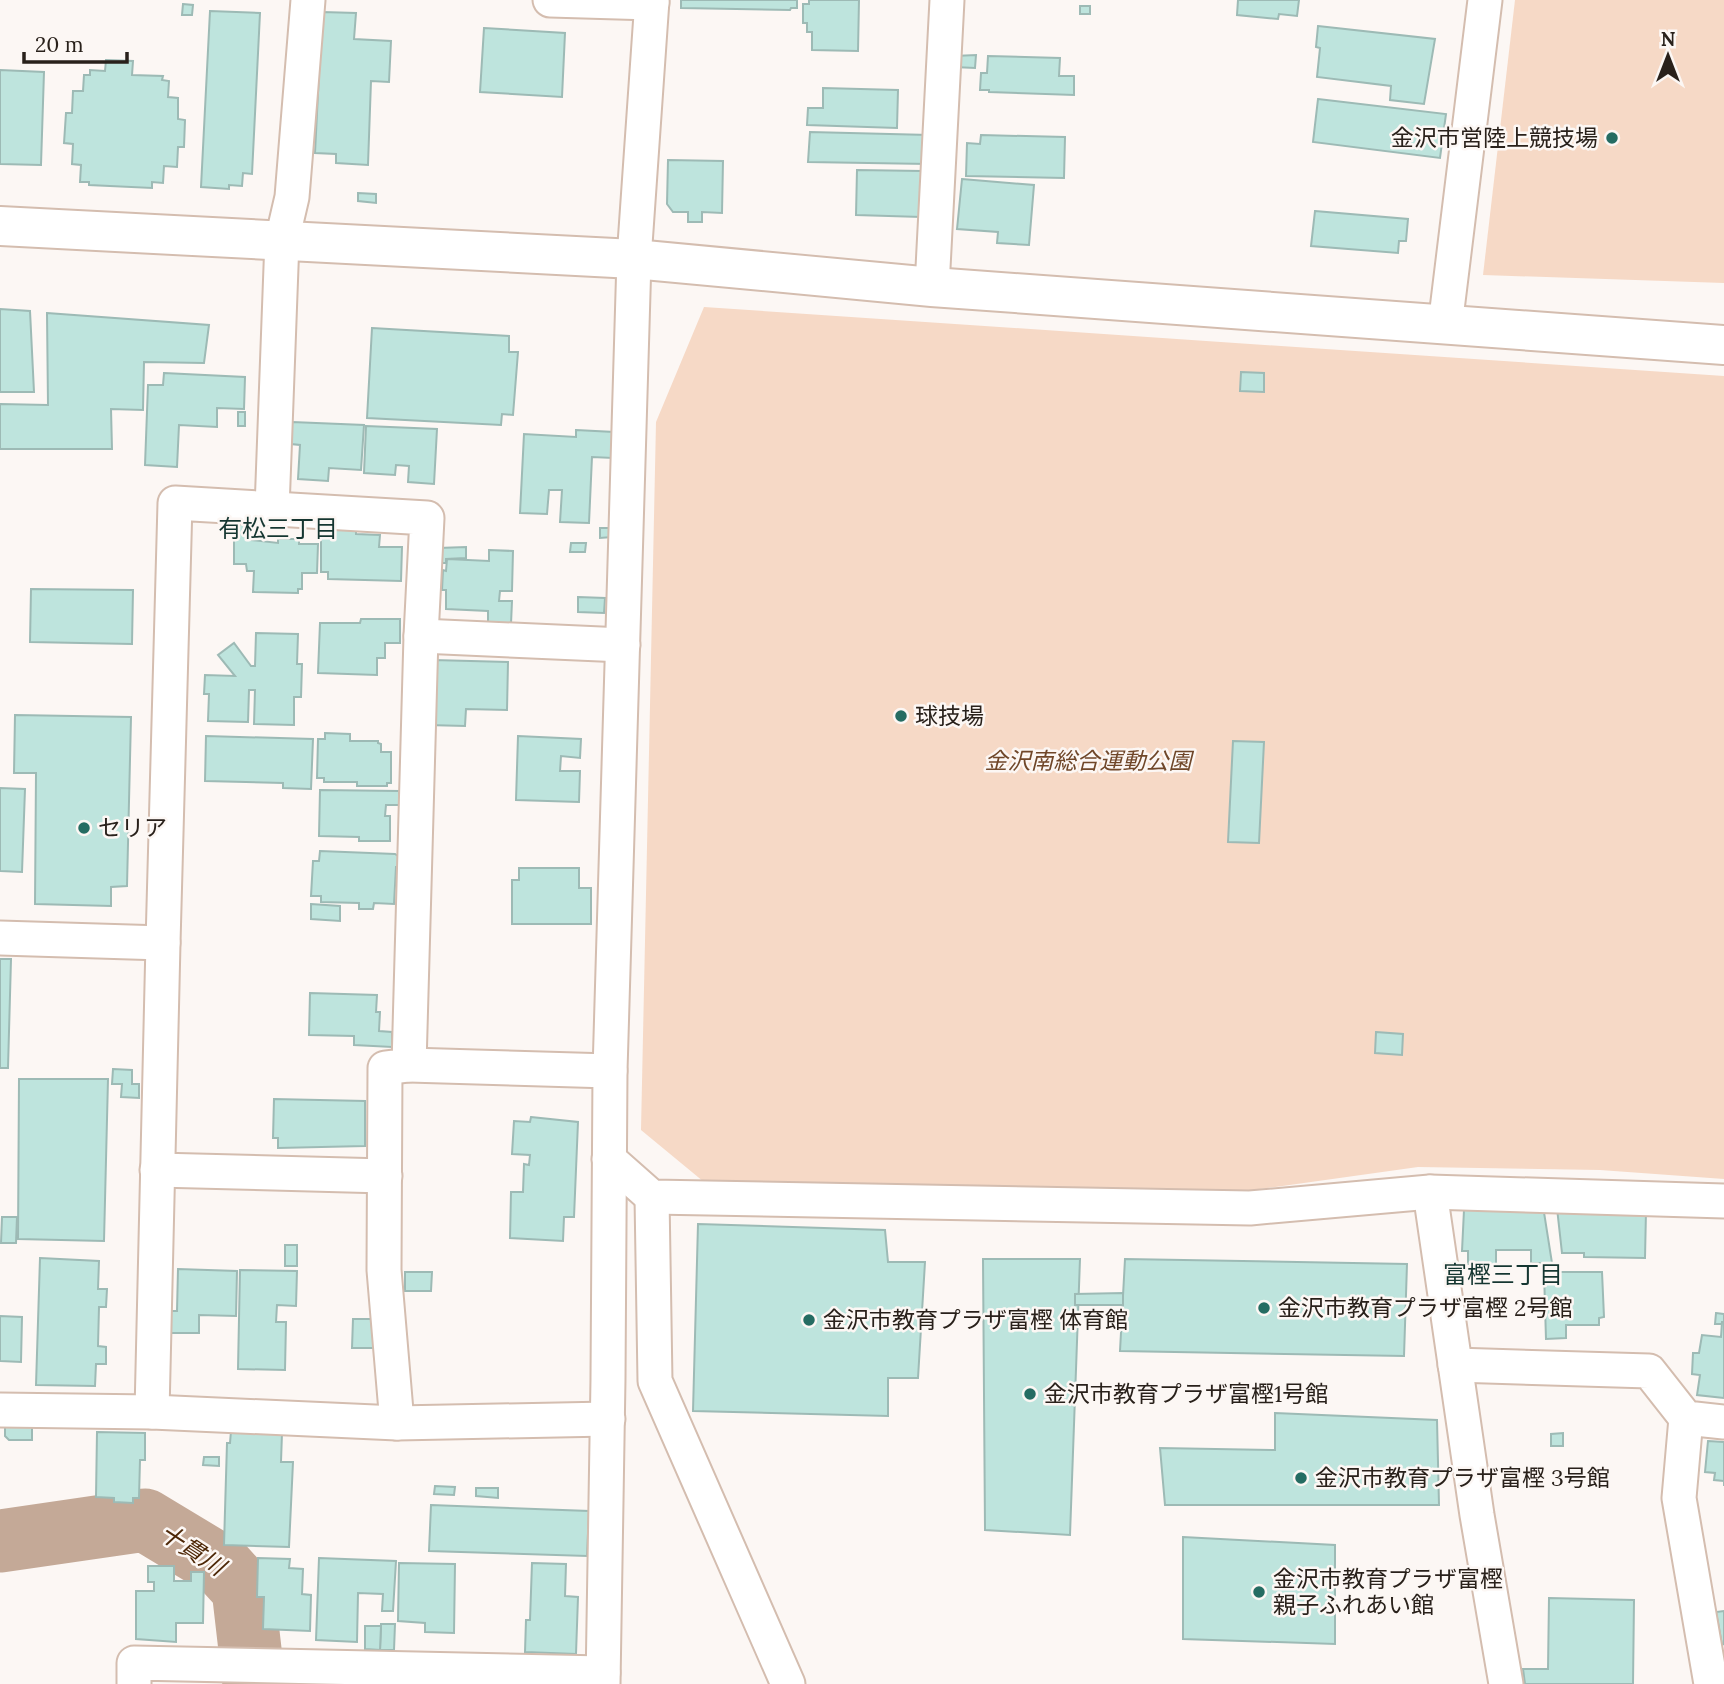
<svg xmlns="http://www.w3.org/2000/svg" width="1724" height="1684" font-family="Lora,'Noto Sans JP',serif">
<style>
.green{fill:#f6d9c6}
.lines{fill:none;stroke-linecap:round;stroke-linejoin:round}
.river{stroke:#c4a997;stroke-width:63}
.building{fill:#bee4dd;stroke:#9dbab5;stroke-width:2}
.minor-casing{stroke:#d4bdaf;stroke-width:37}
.tertiary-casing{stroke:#d4bdaf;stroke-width:42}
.minor{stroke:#fff;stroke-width:33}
.tertiary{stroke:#fff;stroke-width:38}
.poi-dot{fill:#256c62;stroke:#fcf7f4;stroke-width:2.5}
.labels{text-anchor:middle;stroke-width:5;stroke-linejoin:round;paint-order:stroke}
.poi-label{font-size:23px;fill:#29211b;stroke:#fcf7f4;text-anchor:start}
.park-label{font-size:23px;font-style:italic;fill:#704729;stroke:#fcf7f4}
.neighbourhood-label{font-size:24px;fill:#153631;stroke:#fcf7f4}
.water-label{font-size:24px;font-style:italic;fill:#4d2707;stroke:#fcf7f4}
</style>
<rect width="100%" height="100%" fill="#fcf7f4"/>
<!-- green -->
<g class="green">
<path d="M1515,0H1724V283L1483,275Z"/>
<path d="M704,307L1724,376V1179L1600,1170L1418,1167L1246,1191L704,1182L641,1130L656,422Z"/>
</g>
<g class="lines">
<!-- river -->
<path class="river" d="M0,1541L145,1520L223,1567L243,1589L254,1684"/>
</g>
<!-- building -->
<g class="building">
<path d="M681,0H797V8H791L790,10L681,8Z"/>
<path d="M809,0H859L858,51L812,50V32H807V23H803V4H809Z"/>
<path d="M1238,0H1299L1297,16L1279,14L1278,19L1237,15Z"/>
<path d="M183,4L193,5L192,15H182Z"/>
<rect x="1080" y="6" width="10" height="8"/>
<path d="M210,11L260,13L252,174L243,173L242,186L229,185V189L201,187Z"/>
<path d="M322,12L356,13L354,39L391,41L389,82L371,81L368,165L336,163V154L315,153Z"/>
<path d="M1318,26L1435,39L1424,104L1390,100L1391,86L1317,77L1320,48L1316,47Z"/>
<path d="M484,28L565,33L562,97L480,92Z"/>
<path d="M976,55L975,68L954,67V56Z"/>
<path d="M988,56L1060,58L1059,76H1074V95L989,92V90H980L981,73H987Z"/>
<path d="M106,60L133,61L132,75L163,76L162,80L169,81L168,97L178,98V119L185,120L184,147H178L177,167L164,166L163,183L152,182V188L89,185V182H80L81,165L72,164L73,144L64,143L66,113H72L73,91H83L84,75H90V70L105,71Z"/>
<path d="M0,70L44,72L41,165L0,164Z"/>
<path d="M823,88L898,90L897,128L807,125L808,108H823Z"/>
<path d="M1318,99L1446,114L1440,158L1313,142Z"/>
<path d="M810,132L929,135L928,164L808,162Z"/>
<path d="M981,135L1065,137L1064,178L966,176L967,143L980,144Z"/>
<path d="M668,160L723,161L722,213L702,212V222H688V212H673L667,204Z"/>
<path d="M857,170L922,171L921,217L856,215Z"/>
<path d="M962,179L1034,185L1029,245L997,243L998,232L957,229Z"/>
<path d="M358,193L376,194V203L358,201Z"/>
<path d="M1315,211L1408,219L1406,241H1399L1398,253L1311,246Z"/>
<path d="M0,309L30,311L34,392H0Z"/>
<path d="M47,313L209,325L204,363L144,362L143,410L111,409L112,449H0V404L48,405Z"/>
<path d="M372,328L509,336V352H518L513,415L502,414L501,425L367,418Z"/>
<path d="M1241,372L1264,373V392L1240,391Z"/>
<path d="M164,373L245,377L244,409L217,408V427L179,425L177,467L145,465L148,385H163Z"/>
<rect x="238" y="412" width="7" height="14"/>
<path d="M292,422L364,425L361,470L329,468L328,481L298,479L300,445L291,444Z"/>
<path d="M366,426L437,429L434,484L408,482L409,466L396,465L395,475L364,473Z"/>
<path d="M576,430L614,432L613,458L592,457L589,523L560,522L562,490H549L547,514L520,513L524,434L576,437Z"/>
<path d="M234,519L253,520L252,540L278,543V539H299V544H318L317,573H302V589H298V593L253,592L254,571H247L246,564H234Z"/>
<path d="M328,527L356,528V534L380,535L379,547H402L401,581L328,579V572H321V537H327Z"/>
<path d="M600,528H612V537L600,538Z"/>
<path d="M571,543H586L585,552H570Z"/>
<path d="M466,547V558L446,559V563H438V548Z"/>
<path d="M489,550L513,551L512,591H500L499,601H512L511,624H488V611L446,609V590H442L443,570L446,571L447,559L489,561Z"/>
<path d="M31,589L133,590L132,644L30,642Z"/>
<path d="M578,597L605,598L604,613L578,612Z"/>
<path d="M361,619H400V643H385V658H377V675L318,673L320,623H360Z"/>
<path d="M256,633L298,634L297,664H302L301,697H294V725L254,724L255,690H249L248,722L208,721L209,694H204L205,675L235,676L218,655L234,643L251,666H255Z"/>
<path d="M433,660L508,662L507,710L466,709L465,726L427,725Z"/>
<path d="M15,715L131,717L127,886L111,887V906L35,904L36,773H14Z"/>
<path d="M325,733L350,734V741H378V743L381,744V752H391V783H387V786H357V782H324V778H317L318,739H325Z"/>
<path d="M206,736L313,739L311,789L283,788V783L205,781Z"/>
<path d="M518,736L581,739L580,758L561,756L560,771H580L579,802L516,800Z"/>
<path d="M1233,741L1264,742L1259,843L1228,842Z"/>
<path d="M0,788L25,789L22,872L0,871Z"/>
<path d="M320,790L399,791V805H386L385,816H390V841H359V837L319,836Z"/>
<path d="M320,851L395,854L398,856V867H396L394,904L374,903L373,909H359V903L321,902V896H311L313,861H319Z"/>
<path d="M519,868H579V888H591V924H512V880H519Z"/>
<path d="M311,904L340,906V921L311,919Z"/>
<path d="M0,959H11L8,1068H0Z"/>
<path d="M310,993L377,995L376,1012H380L379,1031L392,1032V1047L354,1045V1036L309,1035Z"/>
<path d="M1376,1032L1403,1034L1402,1055L1375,1053Z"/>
<path d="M113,1069L132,1070V1084H139V1098L121,1097L122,1084H112Z"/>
<path d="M19,1079H108L104,1241L18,1239Z"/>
<path d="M274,1099L365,1101V1146L278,1148V1138H273Z"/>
<path d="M531,1117L578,1122L574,1217H564L563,1241L510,1238L511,1192H523L524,1164L529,1165L530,1155L512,1154L514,1121L530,1122Z"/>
<path d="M1543,1206L1552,1263H1531V1250H1496V1264H1468V1251H1462L1464,1210Z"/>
<path d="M1557,1208L1646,1211L1645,1258L1584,1257V1253H1562Z"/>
<path d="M2,1217H17L16,1243H1Z"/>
<path d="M698,1224L885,1230L888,1262H925L918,1378H888V1416L693,1411Z"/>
<rect x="285" y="1245" width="12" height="21"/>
<path d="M40,1258L99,1261L98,1289H107L106,1307H99L98,1346L106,1347V1364H96L95,1386L36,1385Z"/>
<path d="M983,1259H1080L1070,1535L985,1530Z"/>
<path d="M1125,1259L1407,1264L1404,1356L1120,1351Z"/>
<path d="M178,1269L237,1271L236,1316L199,1315V1333H169V1311H177Z"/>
<path d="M240,1270L297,1271L296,1306L277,1305L276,1322H286L285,1370L238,1369Z"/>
<path d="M405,1272H432L431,1291H405Z"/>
<path d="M1544,1272H1602L1604,1317L1599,1318V1325H1566V1338L1546,1339Z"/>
<path d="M1123,1293V1305H1075V1294Z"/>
<path d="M1716,1313L1724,1314V1322L1721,1324H1715Z"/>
<path d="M0,1316L22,1317L21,1362L0,1361Z"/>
<path d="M353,1319H371L374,1348H352Z"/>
<path d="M1722,1322H1724V1398L1697,1395L1700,1375L1692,1374L1693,1353H1699L1702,1335L1721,1337Z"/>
<path d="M1275,1413L1437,1420L1439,1505H1165L1160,1448L1275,1450Z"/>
<path d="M5,1423H32V1440H9L5,1436Z"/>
<path d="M231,1431L282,1433L281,1462H293L289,1547L224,1545L227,1443H230Z"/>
<path d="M97,1432L145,1433V1460H140L139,1498H133V1503L114,1502V1498L96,1497Z"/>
<path d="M1563,1433V1446H1551V1434Z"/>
<path d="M1708,1441L1724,1442V1486V1481L1714,1480L1715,1473L1705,1472Z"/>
<path d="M204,1457H219V1466L203,1465Z"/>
<path d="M435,1486L455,1487L454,1495L434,1494Z"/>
<path d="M476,1488H498V1498L476,1496Z"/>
<path d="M431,1505L589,1511L587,1556L429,1551Z"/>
<path d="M1183,1537L1335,1545V1644L1183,1639Z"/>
<path d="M258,1558L290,1559L289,1568L303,1569L302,1594L311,1595L310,1631L263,1629L264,1597H257Z"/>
<path d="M319,1558L396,1561L393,1611H382L383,1594L358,1593L357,1642L316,1640Z"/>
<path d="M399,1563L455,1564L454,1633L425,1632V1623L398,1621Z"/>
<path d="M532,1563L566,1564L565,1596L578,1597L576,1654L525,1652L526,1620H530Z"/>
<path d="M148,1566H174V1581H191V1572H204L203,1623H176V1642L136,1639V1591H154V1582H148Z"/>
<path d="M1549,1598L1634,1600L1633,1684H1525L1523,1669H1548Z"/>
<path d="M1724,1611V1644L1722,1645L1716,1612Z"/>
<path d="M381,1624H395L394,1650H380Z"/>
<path d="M365,1626H381L380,1650L365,1649Z"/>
</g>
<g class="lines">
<!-- minor casing -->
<g class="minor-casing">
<g id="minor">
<path d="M550,0L652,3"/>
<path d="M932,287L947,0"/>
<path d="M1445,326L1485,0"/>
<path d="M272,509L282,240L292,197L308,0"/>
<path d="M421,636L623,645"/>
<path d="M0,938L163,943L175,503L427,518L421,636L409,1065L385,1068L384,1270L397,1423"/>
<path d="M409,1065L610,1071"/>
<path d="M609,1159L652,1197L1250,1208L1430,1192L1724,1201"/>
<path d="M157,1170L385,1176"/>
<path d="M1430,1192L1477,1515L1506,1684"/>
<path d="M652,1197L655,1381L788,1684"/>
<path d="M1455,1365L1649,1371L1686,1418L1724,1422"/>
<path d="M0,1410L152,1412L397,1423L608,1419"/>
<path d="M152,1412L163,943"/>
<path d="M1686,1418L1679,1498L1711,1684"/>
<path d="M134,1684V1663L603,1673"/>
<path d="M603,1684L608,1379L610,1071L634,259L652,0"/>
</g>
</g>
<!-- tertiary casing -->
<g class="tertiary-casing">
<path id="tertiary" d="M0,226L634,259L932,287L1724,345"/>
</g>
<!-- minor -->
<use href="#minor" class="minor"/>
<!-- tertiary -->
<use href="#tertiary" class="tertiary"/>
</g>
<!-- markers -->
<g class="poi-dot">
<circle cx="1612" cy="138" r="7"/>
<circle cx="901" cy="716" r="7"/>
<circle cx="84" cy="828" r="7"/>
<circle cx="1264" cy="1308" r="7"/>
<circle cx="809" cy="1320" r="7"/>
<circle cx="1030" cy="1394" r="7"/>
<circle cx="1301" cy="1478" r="7"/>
<circle cx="1259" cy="1592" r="7"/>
</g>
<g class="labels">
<!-- poi labels -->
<g class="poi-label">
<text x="1598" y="146" text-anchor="end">金沢市営陸上競技場</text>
<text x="915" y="724">球技場</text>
<text x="98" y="836">セリア</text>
<text x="1278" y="1316">金沢市教育プラザ富樫 2号館</text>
<text x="823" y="1328">金沢市教育プラザ富樫 体育館</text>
<text x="1044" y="1402">金沢市教育プラザ富樫1号館</text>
<text x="1315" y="1486">金沢市教育プラザ富樫 3号館</text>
<text x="1273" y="1587">金沢市教育プラザ富樫<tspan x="1273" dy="26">親子ふれあい館</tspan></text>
</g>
<!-- park labels -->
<g class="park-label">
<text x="1088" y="769">金沢南総合運動公園</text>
</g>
<!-- neighbourhood labels -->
<g class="neighbourhood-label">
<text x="278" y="537">有松三丁目</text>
<text x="1503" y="1283">富樫三丁目</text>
</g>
<!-- water labels -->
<g class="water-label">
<text transform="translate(192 1550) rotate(33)" y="8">十貫川</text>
</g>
</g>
<!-- north arrow -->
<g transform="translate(1668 56)" stroke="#fcf7f4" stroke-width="5" paint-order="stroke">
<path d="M0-5L12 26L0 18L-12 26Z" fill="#29211b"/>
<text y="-10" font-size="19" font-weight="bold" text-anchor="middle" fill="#29211b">N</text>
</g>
<!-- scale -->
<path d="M24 52v10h103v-10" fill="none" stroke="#29211b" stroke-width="3.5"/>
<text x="35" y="52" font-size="21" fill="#29211b" stroke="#fcf7f4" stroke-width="5" paint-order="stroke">20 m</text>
</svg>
